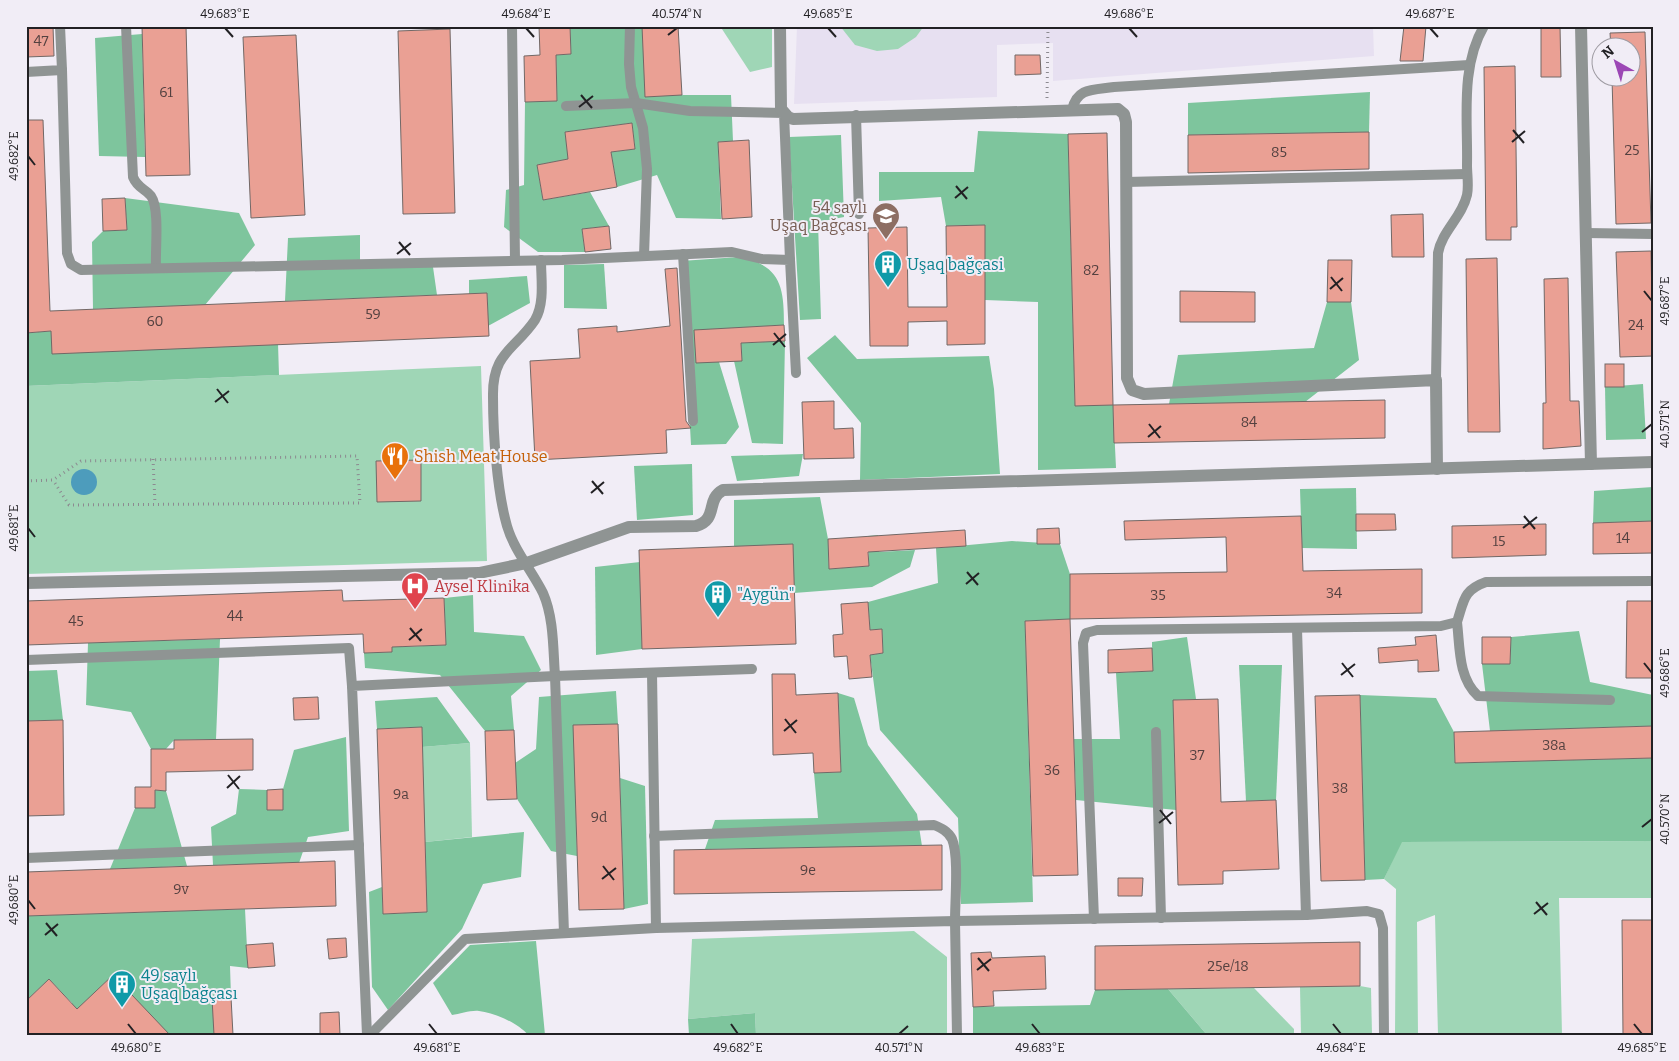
<svg xmlns="http://www.w3.org/2000/svg" width="1679" height="1061" font-family="Bitter,serif">
<style>
.built{fill:#e7e0f1}
.green{fill:#9fd6b6}
.forest{fill:#7ec59d}
.water{fill:#4d9cbc}
.building{fill:#eaa094;stroke:#726866}
.lines{fill:none;stroke-linecap:round;stroke-linejoin:round}
.path{stroke:#8c8a90;stroke-width:3;stroke-dasharray:1 4;stroke-linecap:butt}
.lane{stroke:#8f9493;stroke-width:10}
.street{stroke:#8f9493;stroke-width:12}
.ticks{fill:none;stroke:#222124;stroke-width:2}
.labels{text-anchor:middle;stroke-width:4;stroke-linejoin:round;paint-order:stroke}
.number-label{font-size:14px;fill:#544140}
.education-label{font-size:16px;fill:#785e54;stroke:#f1edf6;text-anchor:end}
.culture-label{font-size:16px;fill:#0d838f;stroke:#f1edf6;text-anchor:start}
.food-label{font-size:16px;fill:#c56008;stroke:#f1edf6;text-anchor:start}
.health-label{font-size:16px;fill:#be3a42;stroke:#f1edf6;text-anchor:start}
.neatline{fill:none;stroke:#222124;stroke-width:2}
.ticks-label{font-size:12px;text-anchor:middle;fill:#222124}
</style>
<rect width="100%" height="100%" fill="#f1edf6"/>
<!-- built -->
<path class="built" d="M797,26H1373L1374,56L1053,81V43L997,45V97L794,104Z"/>
<!-- green -->
<g class="green">
<path d="M720,26H772V67L750,72Z"/>
<path d="M840,26H924L916,37L898,49L877,51L855,45Z"/>
<path d="M481,366L487,561L26,574V386Z"/>
<path d="M470,743L472,837L425,842L422,747Z"/>
<path d="M1653,841V898H1559L1562,1035H1438L1435,915L1417,922L1418,1035H1395L1396,889L1384,879L1401,842Z"/>
<path d="M914,931L947,957V1035H756L755,1013L688,1019L692,939Z"/>
<path d="M1360,986L1371,988L1372,1035H1301L1300,987Z"/>
<path d="M1254,988L1294,1029V1035H1207L1168,989Z"/>
</g>
<!-- forest -->
<g class="forest">
<path d="M570,26H642L682,95H731L733,141L718,142L721,219L676,218L657,175L617,187L611,152L635,149L632,123L565,132L569,159L537,165L543,200L590,192L609,226L582,229L585,252H538L504,227L506,190L524,185L525,102L557,101L556,55L571,54Z"/>
<path d="M142,34L145,157L99,156L95,38Z"/>
<path d="M1370,92L1369,132L1188,135V103Z"/>
<path d="M978,131L1068,134L1075,405H1113L1116,468L1038,470V302L985,300V225L946,226L941,197L879,201V172H974Z"/>
<path d="M841,135L844,217L818,222L821,319L800,320L789,137Z"/>
<path d="M125,198L239,213L255,245L205,305L93,309L92,242L103,231L127,230Z"/>
<path d="M360,235V261L432,260L437,295L285,301L288,238Z"/>
<path d="M739,257C781,265 784,287 784,325L705,330L707,362H719L739,427L726,444L691,445L681,261Z"/>
<path d="M604,264L607,309L564,308V265Z"/>
<path d="M527,276L530,303L488,326L487,293L469,294V280Z"/>
<path d="M1327,302H1351L1359,360L1305,402L1169,404L1178,355L1314,348Z"/>
<path d="M51,331L278,344L279,375L26,386V333Z"/>
<path d="M835,335L857,359L989,356L994,389L1000,474L860,480L861,423L807,358Z"/>
<path d="M785,341L783,444L752,443L734,361H742L741,343Z"/>
<path d="M1643,384L1646,439L1606,440L1605,387Z"/>
<path d="M803,454L799,476L737,481L731,456Z"/>
<path d="M692,464L693,515L637,520L634,466Z"/>
<path d="M1653,487V521L1593,523L1594,491Z"/>
<path d="M1356,488L1357,549L1302,548L1300,489Z"/>
<path d="M820,497L828,539L829,569L869,566L868,536L878,535L879,552L915,550L910,567L872,587L794,593L734,546V500Z"/>
<path d="M1012,541L1060,544L1070,574V619L1025,621L1033,902L961,904L958,818L880,730L870,655L883,653L882,629L870,630L868,602L938,583L936,548Z"/>
<path d="M640,562L642,649L596,655L595,567Z"/>
<path d="M473,595L474,632L524,636L541,670L511,696L514,730L485,731L440,675L365,668L364,653L392,652L391,627L401,626L402,647L446,645L444,598Z"/>
<path d="M1579,631L1590,682L1653,695V726L1490,731L1482,664H1510L1511,637Z"/>
<path d="M1187,637L1196,699L1173,700L1176,810L1076,800L1074,739H1120L1116,673L1152,671V642Z"/>
<path d="M220,639L216,739L174,740L166,749H151L131,712L86,705L88,643Z"/>
<path d="M1239,665H1282L1276,800L1246,801Z"/>
<path d="M57,670L63,720L26,721V671Z"/>
<path d="M616,691L618,724L574,725L577,856L551,851L517,799L515,763L536,749L539,697Z"/>
<path d="M838,693L854,698L868,745L917,814L922,846L705,849L715,820L818,818L814,773L841,772Z"/>
<path d="M1360,695L1436,698L1454,732L1455,763L1653,758V841L1402,842L1384,879L1365,880Z"/>
<path d="M437,697L470,743L422,747L421,727L377,729L375,701Z"/>
<path d="M346,737L349,831L308,837L299,863L213,865L211,827L236,814L239,789L267,790V810H283V789L294,750Z"/>
<path d="M620,778L645,786L648,904L624,909Z"/>
<path d="M155,790L166,791L187,866L110,869L135,808H155Z"/>
<path d="M524,832L521,877L483,884L462,929L388,1010L372,987L369,892L382,887L383,914L427,912L425,842Z"/>
<path d="M245,909L248,968L230,966L231,997L214,1035H163L113,975L90,997L109,1018L46,1028L72,1003L49,979L26,1001V916Z"/>
<path d="M536,941L545,1035H528C518,1023 495,1013 479,1011C471,1010 460,1014 452,1015L433,983L470,945Z"/>
<path d="M1168,989L1207,1035H973V1007L1090,1005L1095,990Z"/>
<path d="M755,1013L756,1035H689L688,1019Z"/>
</g>
<!-- water -->
<circle class="water" cx="84" cy="482" r="13"/>
<!-- building -->
<g class="building">
<path d="M26,26H53L54,56L26,57Z"/>
<path d="M142,26H186L190,175L146,176Z"/>
<path d="M539,26H570L571,54L556,55L557,101L525,102L524,56L540,55Z"/>
<path d="M642,26H678L682,95L645,97Z"/>
<path d="M1404,26H1426L1423,61H1400Z"/>
<path d="M1541,26H1560L1561,77H1541Z"/>
<path d="M450,29L455,213L403,214L398,31Z"/>
<path d="M1645,32L1651,223L1616,224L1612,78H1632V48H1611L1610,33Z"/>
<path d="M296,35L305,215L251,218L243,37Z"/>
<path d="M1015,55H1040L1041,74L1015,75Z"/>
<path d="M1515,66L1517,227H1511V240H1486L1484,67Z"/>
<path d="M26,120H43L50,311L487,293L489,336L52,354L51,331L26,333Z"/>
<path d="M632,123L635,149L611,152L617,187L543,200L537,165L568,159L565,132Z"/>
<path d="M1369,132V169L1188,173V135Z"/>
<path d="M1107,133L1113,405L1075,406L1068,134Z"/>
<path d="M749,140L752,217L722,219L718,142Z"/>
<path d="M125,198L127,230L103,231L102,199Z"/>
<path d="M1423,214L1424,257H1392L1391,215Z"/>
<path d="M985,225V344L947,345V321L908,322V346H870L868,228L907,227L908,307H947L946,226Z"/>
<path d="M609,226L611,249L585,252L582,229Z"/>
<path d="M1651,251L1653,356L1620,357L1616,252Z"/>
<path d="M1497,258L1500,432H1468L1466,259Z"/>
<path d="M1328,260H1352L1351,302H1327Z"/>
<path d="M677,268L686,421L691,428L666,430L667,453L535,460L530,361L580,358L578,329L617,326V332L670,326L665,269Z"/>
<path d="M1568,278L1570,401H1579L1581,446L1543,449V403H1546L1544,279Z"/>
<path d="M1180,291L1255,292V322H1180Z"/>
<path d="M784,325L785,341L741,343L742,361L696,363L694,330Z"/>
<rect x="1605" y="364" width="19" height="23"/>
<path d="M1385,400V438L1114,443L1113,405Z"/>
<path d="M834,401V429L853,428L854,458L804,459L802,402Z"/>
<path d="M421,460V501L377,502L376,461Z"/>
<path d="M1356,514H1395L1396,530L1356,531Z"/>
<path d="M1301,516L1303,571L1422,569V613L1070,619V574L1227,572L1226,537L1125,540L1124,521Z"/>
<path d="M1653,521V553L1593,554V523Z"/>
<path d="M1546,524V555L1452,558V526Z"/>
<path d="M1059,528L1060,544H1037V529Z"/>
<path d="M965,530L966,546L868,552L869,566L829,569L828,539Z"/>
<path d="M793,544L796,644L642,649L639,550Z"/>
<path d="M342,590L343,601L444,598L446,645L392,647V652L364,653L363,634L26,645V601Z"/>
<path d="M1627,601H1653V678H1626Z"/>
<path d="M868,602L870,630L882,629L883,653L870,655L872,677L849,679L847,656L834,657L833,635L843,634L841,604Z"/>
<path d="M1070,619L1078,875L1033,876L1025,621Z"/>
<path d="M1436,635L1439,671L1418,672V660L1379,663L1378,648L1416,645L1415,637Z"/>
<path d="M1482,637H1511L1510,664H1482Z"/>
<path d="M1152,648L1153,671L1108,673V650Z"/>
<path d="M772,674H795L796,695L838,693L841,772L814,773L813,753L773,755Z"/>
<path d="M1360,695L1365,880L1321,881L1315,696Z"/>
<path d="M318,697L319,719L294,720L293,698Z"/>
<path d="M1218,699L1221,802L1276,800L1279,869L1223,871V884L1178,885L1173,700Z"/>
<path d="M63,720L64,815L26,816V721Z"/>
<path d="M618,724L624,909L579,910L573,725Z"/>
<path d="M1653,726V758L1455,763L1454,732Z"/>
<path d="M422,727L427,912L383,914L377,729Z"/>
<path d="M514,730L517,799L487,800L485,731Z"/>
<path d="M253,739V770L166,772V791L155,790V808H135V787H151V749H174V740Z"/>
<path d="M283,789V810H267V790Z"/>
<path d="M942,845V890L674,894V850Z"/>
<path d="M335,861L336,906L26,916V872Z"/>
<path d="M1118,878H1143L1142,896H1118Z"/>
<path d="M1622,920H1653V1035H1623Z"/>
<path d="M346,938L347,957L329,959L327,939Z"/>
<path d="M1360,942V986L1095,990V946Z"/>
<path d="M273,943L275,966L248,968L246,945Z"/>
<path d="M991,952L992,958L1045,956L1046,989L993,991L994,1006L973,1007L971,953Z"/>
<path d="M113,975L170,1035H26V1001L49,979L77,1009Z"/>
<path d="M231,997L233,1035H214L212,998Z"/>
<path d="M339,1012L340,1035H320V1013Z"/>
</g>
<g class="lines">
<!-- path -->
<g class="path">
<path d="M1047,98L1048,26"/>
<path d="M153,459L155,504"/>
<path d="M26,481L53,480L81,461L357,456L360,503L69,505L53,480"/>
</g>
<!-- lane -->
<g class="lane">
<path d="M126,26L133,177C138,189 145,188 151,196C160,209 155,251 156,267"/>
<path d="M512,26L515,260"/>
<path d="M630,26L629,64L631,87L643,128L647,169L644,256"/>
<path d="M62,70L67,253L71,264L81,270L562,260L732,252L762,259L790,260L796,373"/>
<path d="M26,72L62,70L60,26"/>
<path d="M566,106L636,103L690,111L784,113L790,260"/>
<path d="M1072,110C1077,87 1094,90 1114,87L1469,65"/>
<path d="M856,115L859,214"/>
<path d="M1126,182L1467,174"/>
<path d="M1586,233L1653,234"/>
<path d="M683,254L693,421"/>
<path d="M541,260C541,279 545,303 535,320C515,350 492,352 493,397C493,434 497,491 507,526C514,550 532,571 543,593C554,618 553,649 555,676L752,669"/>
<path d="M1436,380L1438,253C1442,231 1462,217 1467,195C1469,186 1467,175 1467,165C1468,119 1460,67 1484,26"/>
<path d="M1457,622C1460,647 1458,678 1478,696L1610,700"/>
<path d="M1297,629L1306,915"/>
<path d="M26,660L349,648L352,686"/>
<path d="M652,673L656,928"/>
<path d="M1156,732L1161,918"/>
<path d="M654,836L934,825C941,828 948,831 952,839C959,855 955,901 955,921L1306,915L1367,911L1379,914L1383,928L1384,1035"/>
<path d="M26,858L359,845"/>
<path d="M1094,919L1083,643L1086,633L1097,630L1441,626L1457,622C1464,601 1463,590 1486,582L1653,581"/>
<path d="M367,1035L352,686L555,676L564,933"/>
<path d="M370,1035L465,939L656,928L955,921L957,1035"/>
</g>
<!-- street -->
<g class="street">
<path d="M780,26L781,109L788,117L793,119L1118,109L1124,114L1126,122L1127,378L1132,390L1144,394L1436,380L1437,469"/>
<path d="M1581,26L1591,464"/>
<path d="M26,583L479,573L527,563L629,527L696,526C719,519 705,500 723,490L1653,462"/>
</g>
</g>
<!-- ticks -->
<path class="ticks" d="M225,28L233,37M526,28L534,37M828,28L836,37M1129,28L1137,37M1430,28L1438,37M668,35L677,28M581,95L592,108M579,107L593,96M1513,130L1524,143M1512,142L1525,131M28,156L35,165M956,186L967,199M955,198L968,187M399,242L410,255M397,254L411,243M1331,277L1342,291M1330,289L1343,278M1644,291L1652,301M774,333L785,347M773,345L786,334M217,389L228,403M215,402L229,391M1149,424L1160,438M1642,432L1652,424M1148,437L1161,426M592,481L603,494M591,493L604,482M1524,516L1535,529M28,528L35,537M1523,528L1537,517M967,572L978,585M966,584L979,573M410,628L421,641M409,640L422,629M1342,663L1353,677M1644,663L1652,673M1341,675L1355,664M785,719L796,733M784,731L797,720M228,775L239,789M227,788L240,776M1160,810L1171,824M1159,823L1173,812M1642,827L1652,819M603,866L614,880M602,879L616,868M28,900L35,909M1536,902L1547,915M1534,914L1548,903M46,923L57,936M45,935L58,924M978,958L989,971M977,970L991,959M128,1024L136,1034M429,1024L437,1034M731,1024L738,1034M1032,1024L1040,1034M1333,1024L1341,1034M1634,1024L1642,1034M899,1034L908,1026"/>
<!-- icons -->
<defs>
<g id="school-pin" transform="scale(1.4375)"><path d="M0 17L-7.5 6A9.5 9.5 0 1 1 7.5 6Z" fill="#8d6e63" stroke="#f1edf6"/><path d="M0-5L7-2L0 1L-7-2ZM-4 1L0 2.5L4 1V4Q0 6-4 4Z" fill="#fff"/></g>
<g id="building-pin" transform="scale(1.4375)"><path d="M0 17L-7.5 6A9.5 9.5 0 1 1 7.5 6Z" fill="#0f9aa8" stroke="#f1edf6"/><path d="M-4-6H4V6H1V3H-1V6H-4ZM-2.5-4.3h1.7v1.8h-1.7ZM.8-4.3h1.7v1.8H.8ZM-2.5-1h1.7V.8h-1.7ZM.8-1h1.7V.8H.8Z" fill="#fff"/></g>
<g id="restaurant-pin" transform="scale(1.4375)"><path d="M0 17L-7.5 6A9.5 9.5 0 1 1 7.5 6Z" fill="#e8710a" stroke="#f1edf6"/><path d="M-5-6h1v4h1v-4h1v4h1v-4h1v5L-1.5 .5V6h-2V.5L-5-1ZM5-6V6H3V1.5H1.5Q1.5-4 5-6Z" fill="#fff"/></g>
<g id="hospital-pin" transform="scale(1.4375)"><path d="M0 17L-7.5 6A9.5 9.5 0 1 1 7.5 6Z" fill="#e0444e" stroke="#f1edf6"/><path d="M-5-5h3v3.5h4V-5h3V5h-3V1.5h-4V5h-3Z" fill="#fff"/></g>
</defs>
<g fill-rule="evenodd">
<use href="#school-pin" x="886" y="216"/>
<use href="#building-pin" x="888" y="264"/>
<use href="#restaurant-pin" x="395" y="456"/>
<use href="#hospital-pin" x="415" y="586"/>
<use href="#building-pin" x="718" y="594"/>
<use href="#building-pin" x="122" y="984"/>
</g>
<g class="labels">
<!-- number labels -->
<g class="number-label">
<text x="41" y="46">47</text>
<text x="166" y="97">61</text>
<text x="1632" y="155">25</text>
<text x="1279" y="157">85</text>
<text x="1091" y="275">82</text>
<text x="373" y="319">59</text>
<text x="155" y="326">60</text>
<text x="1636" y="330">24</text>
<text x="1249" y="427">84</text>
<text x="1623" y="543">14</text>
<text x="1499" y="546">15</text>
<text x="1334" y="598">34</text>
<text x="1158" y="600">35</text>
<text x="235" y="621">44</text>
<text x="76" y="626">45</text>
<text x="1554" y="750">38a</text>
<text x="1197" y="760">37</text>
<text x="1052" y="775">36</text>
<text x="1340" y="793">38</text>
<text x="401" y="799">9a</text>
<text x="599" y="822">9d</text>
<text x="808" y="875">9e</text>
<text x="181" y="894">9v</text>
<text x="1228" y="971">25e/18</text>
</g>
<!-- education labels -->
<g class="education-label">
<text x="867" y="213">54 saylı<tspan x="867" dy="18">Uşaq Bağçası</tspan></text>
</g>
<!-- culture labels -->
<g class="culture-label">
<text x="907" y="270">Uşaq bağçasi</text>
<text x="737" y="600">"Aygün"</text>
<text x="141" y="981">49 saylı<tspan x="141" dy="18">Uşaq bağçası</tspan></text>
</g>
<!-- food labels -->
<g class="food-label">
<text x="414" y="462">Shish Meat House</text>
</g>
<!-- health labels -->
<g class="health-label">
<text x="434" y="592">Aysel Klinika</text>
</g>
</g>
<!-- border -->
<rect width="1679" height="1061" fill="none" stroke="#f1edf6" stroke-width="55"/>
<!-- north arrow -->
<g transform="translate(1616 62) rotate(321)"><circle r="24" fill="#f1edf6" stroke="#9e9ba2"/>
<path d="M0-4L9 19L0 12L-9 19Z" fill="#9c47b5"/>
<text y="-8" font-size="14" font-weight="bold" text-anchor="middle" fill="#222124">N</text>
</g>
<rect x="28" y="28" width="1624" height="1006" class="neatline"/>
<g class="ticks-label">
<text x="225" y="18">49.683°E</text>
<text x="526" y="18">49.684°E</text>
<text x="677" y="18">40.574°N</text>
<text x="828" y="18">49.685°E</text>
<text x="1129" y="18">49.686°E</text>
<text x="1430" y="18">49.687°E</text>
<text transform="translate(14 156) rotate(-90)" y="4">49.682°E</text>
<text transform="translate(1665 301) rotate(-90)" y="4">49.687°E</text>
<text transform="translate(1665 424) rotate(-90)" y="4">40.571°N</text>
<text transform="translate(14 528) rotate(-90)" y="4">49.681°E</text>
<text transform="translate(1665 673) rotate(-90)" y="4">49.686°E</text>
<text transform="translate(1665 819) rotate(-90)" y="4">40.570°N</text>
<text transform="translate(14 900) rotate(-90)" y="4">49.680°E</text>
<text x="136" y="1052">49.680°E</text>
<text x="437" y="1052">49.681°E</text>
<text x="738" y="1052">49.682°E</text>
<text x="899" y="1052">40.571°N</text>
<text x="1040" y="1052">49.683°E</text>
<text x="1341" y="1052">49.684°E</text>
<text x="1642" y="1052">49.685°E</text>
</g>
</svg>
